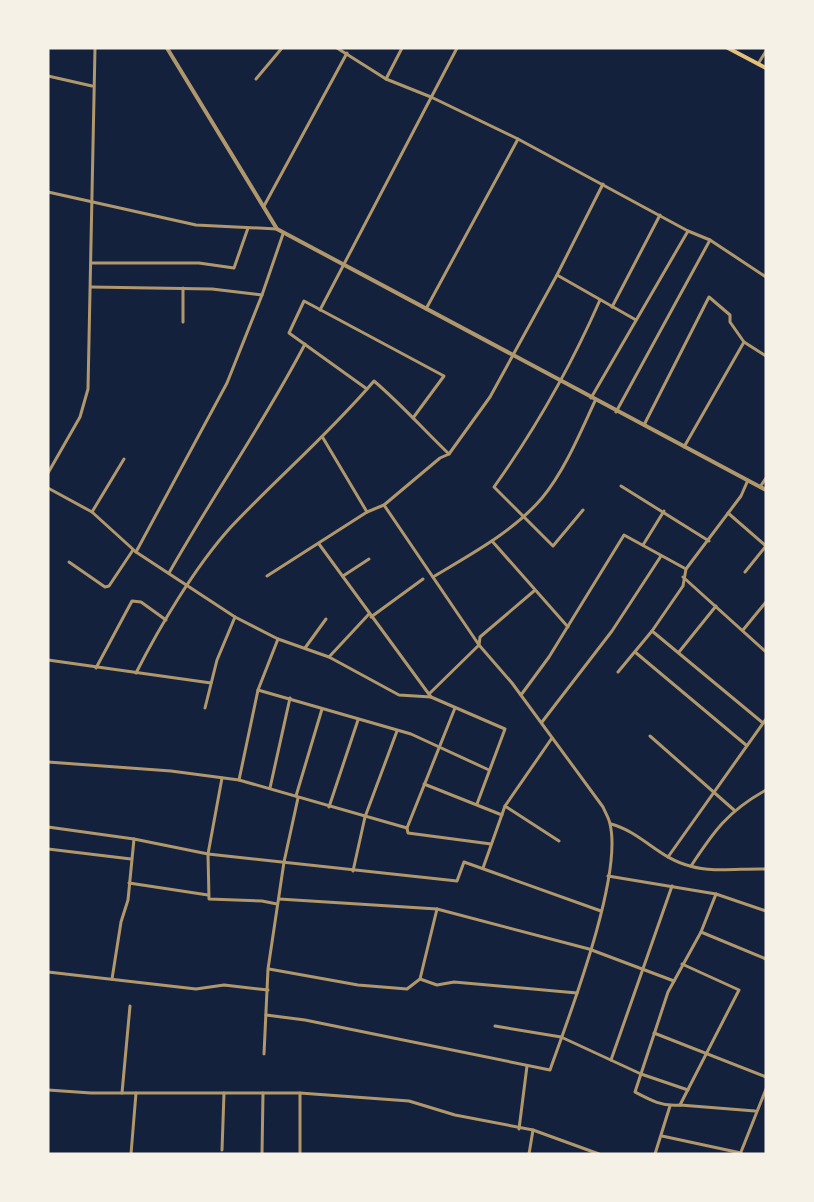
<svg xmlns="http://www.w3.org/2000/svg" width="814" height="1202" font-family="'Space Grotesk',sans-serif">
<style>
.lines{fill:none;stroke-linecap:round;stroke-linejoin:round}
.minor{stroke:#b1986c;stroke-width:3}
.tertiary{stroke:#b1986c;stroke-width:4}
.secondary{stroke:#e5c07b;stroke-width:4}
</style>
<rect width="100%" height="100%" fill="#14213d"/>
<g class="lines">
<!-- minor -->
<g class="minor">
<path d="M337,48L386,79L431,97L518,139L688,231L710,240L766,277"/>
<path d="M758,64L766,51"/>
<path d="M48,76L92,86"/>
<path d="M256,79L282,48"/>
<path d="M386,79L402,48"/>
<path d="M48,192L196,225L277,229"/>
<path d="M264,206L347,53"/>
<path d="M91,263H199L234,268L248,228"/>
<path d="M557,275L636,320"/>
<path d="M91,287L212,289L262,295"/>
<path d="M612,307L660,215"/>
<path d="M426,309L518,139"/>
<path d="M320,310L457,48"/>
<path d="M183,322V288"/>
<path d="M367,389L289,333L304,301L444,376L413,418"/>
<path d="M591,398L688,231"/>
<path d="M616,412L710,240"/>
<path d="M644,425L709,297L730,315V322L744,342L766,356"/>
<path d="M323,438L367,512"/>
<path d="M684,447L744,342"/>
<path d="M48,473L80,417L88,389L95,48"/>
<path d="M621,486L709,541"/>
<path d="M760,487L766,478"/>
<path d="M48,488L92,512L136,552L235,617L278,639L329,657L399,695L431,697L505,729L477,804"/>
<path d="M583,510L553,546L494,487C536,428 571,366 600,300"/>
<path d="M92,512L124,459"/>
<path d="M728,513L766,546"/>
<path d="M492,541L568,627"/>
<path d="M319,544L431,697"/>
<path d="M643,545L664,511"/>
<path d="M136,552L227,383L262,295L283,234"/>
<path d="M69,562L105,587L109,586L133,550"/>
<path d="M745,572L766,546"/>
<path d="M169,573C213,495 264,423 305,344"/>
<path d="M267,576L367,512L384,505L440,458L449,454L490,397L557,275L603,184"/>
<path d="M343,576L369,559"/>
<path d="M433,577C471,554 513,532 542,498C565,470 580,433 595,401"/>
<path d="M683,577L766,652"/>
<path d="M371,617L423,579"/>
<path d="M743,630L766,602"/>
<path d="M652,631L763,723"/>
<path d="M305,648L326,619"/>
<path d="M635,652L746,745"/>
<path d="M679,652L716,606"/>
<path d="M329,657L369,614"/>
<path d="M48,660L211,683"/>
<path d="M96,668L132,601L141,602L166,620"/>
<path d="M618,672L652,631L683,586L686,569L741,496L748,480"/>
<path d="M136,673C160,626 195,567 230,528C277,478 329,434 374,381C401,404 423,429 449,454"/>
<path d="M258,690L411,734L489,770"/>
<path d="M430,693L479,645L480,637L534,591"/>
<path d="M521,695L549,657L624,535L686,569"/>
<path d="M205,708L217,660L235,617"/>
<path d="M455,708L407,828L408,833L491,844"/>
<path d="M542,722L612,631L661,556"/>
<path d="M650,736L734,810"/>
<path d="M48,762L171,771L239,780L407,828"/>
<path d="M222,778L208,854L209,899L262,901L277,904"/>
<path d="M239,780L258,690L278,639"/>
<path d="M424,784L502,815"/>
<path d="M270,788L290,698"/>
<path d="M296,796L322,709"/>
<path d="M505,806L559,841"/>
<path d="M329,807L358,720"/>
<path d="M611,824C641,832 660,859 690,866C713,873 742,868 766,869"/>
<path d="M48,827L134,839L208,854L457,881L464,862L601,911"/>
<path d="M48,849L131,859"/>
<path d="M668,857L766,719"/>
<path d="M691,866C714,831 728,811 766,790"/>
<path d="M483,868L505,806L552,738"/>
<path d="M353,871L365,817L397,731"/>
<path d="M608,876L716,894L766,911"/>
<path d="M129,883L208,895"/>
<path d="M716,894L701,932L668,992L635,1092C650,1100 663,1107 680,1105L755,1111"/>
<path d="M279,899L437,909L589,949L674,981"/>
<path d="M701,932L766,959"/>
<path d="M269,969L358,985L407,989L420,979L437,909"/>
<path d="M48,972L196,989L224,985L268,990"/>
<path d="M112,979L121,922L128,900L134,839"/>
<path d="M420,979L437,985L454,982L577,993"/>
<path d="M266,1015L305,1020L550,1070C569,1016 623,877 610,824C609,818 605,812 603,807L512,683L479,645L384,505"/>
<path d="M495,1026L561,1037L641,1074L688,1090"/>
<path d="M654,1033L766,1077"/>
<path d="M264,1054L268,969L284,862L298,798"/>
<path d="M611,1060L672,886"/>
<path d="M48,1090L91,1093H300L409,1101L455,1115L533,1130L599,1154"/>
<path d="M122,1093L130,1006"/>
<path d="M680,1105L739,990L682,964"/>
<path d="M519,1129L527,1066"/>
<path d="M662,1136L741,1153"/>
<path d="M222,1150L224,1093"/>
<path d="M741,1152L766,1089"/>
<path d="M131,1154L136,1093"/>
<path d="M262,1154L263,1093"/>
<path d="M300,1154V1093"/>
<path d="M529,1154L533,1130"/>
<path d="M655,1154L670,1106"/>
</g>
<!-- tertiary -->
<path class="tertiary" d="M167,48L277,229L766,490"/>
<!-- secondary -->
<path class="secondary" d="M728,48L766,68"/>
</g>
<!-- border -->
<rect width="814" height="1202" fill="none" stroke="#f6f1e7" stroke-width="99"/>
</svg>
